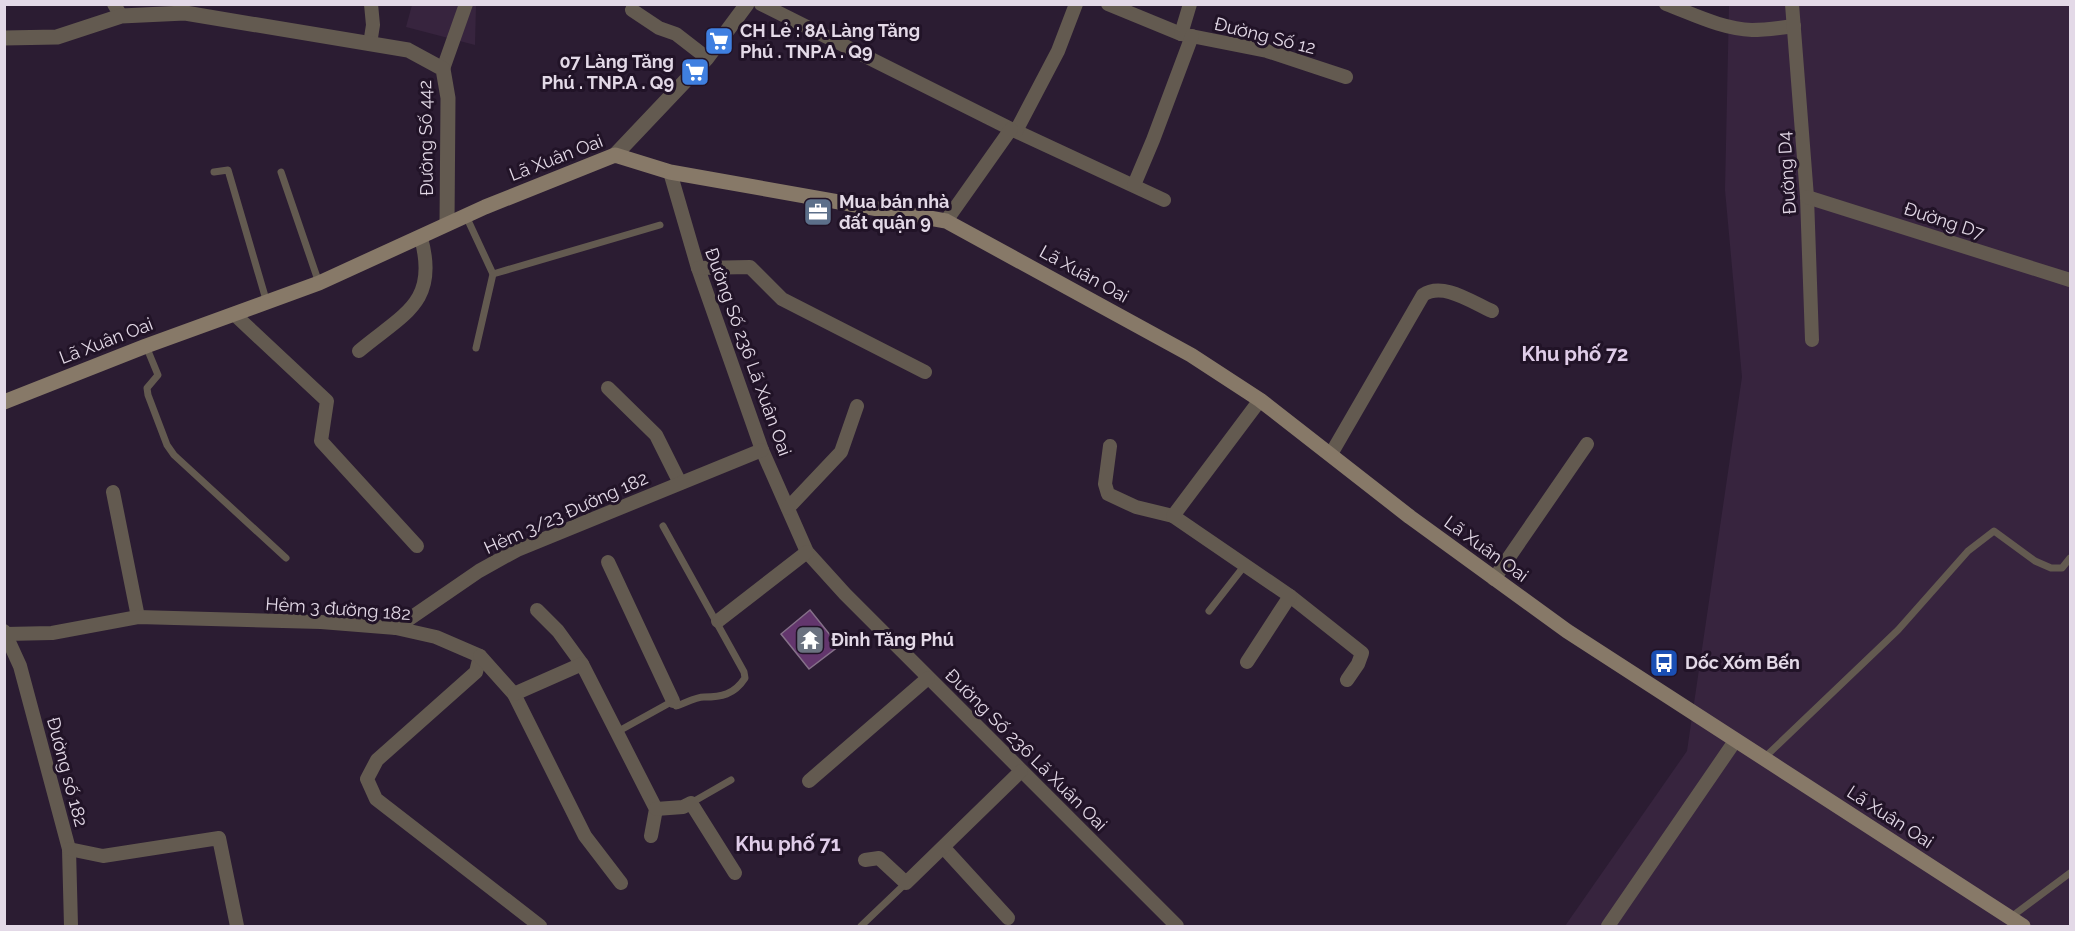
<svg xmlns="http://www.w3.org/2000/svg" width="2075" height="931" font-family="Raleway,sans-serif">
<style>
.built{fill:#37243e}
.building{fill:#63366d;stroke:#857089;stroke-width:1.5}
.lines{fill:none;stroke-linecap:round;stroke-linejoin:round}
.service{stroke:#635a50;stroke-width:7}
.minor{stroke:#635a50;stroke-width:14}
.tertiary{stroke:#635a50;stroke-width:15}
.secondary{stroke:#877968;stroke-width:15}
.labels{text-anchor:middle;stroke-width:6;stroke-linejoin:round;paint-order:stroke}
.poi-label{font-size:18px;font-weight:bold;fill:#e3d9e7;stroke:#211327;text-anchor:start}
.street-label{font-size:18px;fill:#e3d9e7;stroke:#211327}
.neighbourhood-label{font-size:20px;font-weight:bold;fill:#e0cde9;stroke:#211327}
</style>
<rect width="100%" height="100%" fill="#2b1c32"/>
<!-- built -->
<g class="built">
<path d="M412,5H476L475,45L406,27Z"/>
<path d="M1729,5H2070V926H1565L1687,751L1742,377L1725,190Z"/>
</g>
<!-- building -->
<path class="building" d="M810,610L839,646L809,669L781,634Z"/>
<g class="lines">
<!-- service -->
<g class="service">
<path d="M214,172L228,170L267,303"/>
<path d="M281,172L319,283"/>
<path d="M466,216L493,274L476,348"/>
<path d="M493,274L660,225"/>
<path d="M146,346L158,375L147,388L148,395L167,445L174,455L286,558"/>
<path d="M1209,611L1245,565"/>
<path d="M617,732L673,701L676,706C683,704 696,697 704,697C721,697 734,695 745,678L744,672L663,526"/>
<path d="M1763,759L1898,630L1968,551L1994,531L2035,561L2051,568H2062L2070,558"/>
<path d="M691,803L731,780"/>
<path d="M2011,917L2070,873"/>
<path d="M861,926L906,883"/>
</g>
<!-- minor -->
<g class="minor">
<path d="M114,4L121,16"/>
<path d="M761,4L1011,129L1164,200"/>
<path d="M1108,4L1181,34L1267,51L1346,77"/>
<path d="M1666,4C1693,14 1722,29 1752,30C1765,30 1780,28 1794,26"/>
<path d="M1792,4L1807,197L1812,340"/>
<path d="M632,10L659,28L676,34L707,58"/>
<path d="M1181,34L1190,4"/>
<path d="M370,44L373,25L371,4"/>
<path d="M443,69L466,4"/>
<path d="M1016,131L1058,51L1076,4"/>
<path d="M670,172L698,268L762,450L807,552L845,594L1177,926"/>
<path d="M1134,185L1153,140L1192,36"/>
<path d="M1807,197L2070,280"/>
<path d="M946,221L1011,129"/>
<path d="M698,268L750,267L782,299L925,372"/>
<path d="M235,315L327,401L321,441L417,546"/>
<path d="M359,351C403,314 439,303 421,238"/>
<path d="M608,388L656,435L680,483"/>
<path d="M1110,446L1105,484L1108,494L1136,507L1173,516"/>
<path d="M1331,454L1423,295C1443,281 1473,303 1492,311"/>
<path d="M113,492L138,617"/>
<path d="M788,508L841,452L857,406"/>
<path d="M608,562L673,701"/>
<path d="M1494,579L1587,444"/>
<path d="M1290,596L1362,653L1358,664L1347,680"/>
<path d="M537,610L558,631L582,664"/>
<path d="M718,621L807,552"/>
<path d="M396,628L479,571L517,550L762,450"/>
<path d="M4,631L20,666L69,849L71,926"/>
<path d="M6,634L52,633L138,617L321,622L396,628L436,637L480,656L476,672L377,760L367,779L376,799L540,926"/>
<path d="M480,656L514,694L585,836L621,883"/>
<path d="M1247,662L1290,596L1173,516L1260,400"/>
<path d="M514,694L582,664L656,809L651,836"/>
<path d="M809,781L928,678"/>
<path d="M656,809L683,807L691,803L735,873"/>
<path d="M944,848L1008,918"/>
<path d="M69,849L103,856L219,838L237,926"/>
<path d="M865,860L879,858L906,883L1021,771"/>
<path d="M1608,926L1735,741"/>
</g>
<!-- tertiary -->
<g class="tertiary">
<path d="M4,38L57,37L121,16L185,13L408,50L443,69L448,98L447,224"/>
<path d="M615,155L707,58L747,4"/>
</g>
<!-- secondary -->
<path class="secondary" d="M4,402L146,346L319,283L485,207L615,155L670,172L946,221L1191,355L1260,400L1410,517L1567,631L2023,926"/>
</g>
<!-- icons -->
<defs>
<g id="supermarket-square" transform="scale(1.5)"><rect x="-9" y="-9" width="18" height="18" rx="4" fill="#3f7fe0" stroke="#211327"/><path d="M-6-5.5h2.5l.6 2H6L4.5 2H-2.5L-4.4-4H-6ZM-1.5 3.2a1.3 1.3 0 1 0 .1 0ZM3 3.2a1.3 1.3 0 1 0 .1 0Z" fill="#fff"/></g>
<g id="office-square" transform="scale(1.5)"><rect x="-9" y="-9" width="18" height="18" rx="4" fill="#5c6f8a" stroke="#211327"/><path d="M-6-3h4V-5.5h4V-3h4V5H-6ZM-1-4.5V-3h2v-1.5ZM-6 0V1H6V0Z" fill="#fff"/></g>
<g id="temple-square" transform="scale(1.5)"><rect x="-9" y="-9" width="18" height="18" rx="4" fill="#6b7280" stroke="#211327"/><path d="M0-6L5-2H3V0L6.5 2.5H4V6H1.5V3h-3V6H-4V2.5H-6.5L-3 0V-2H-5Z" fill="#fff"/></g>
<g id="bus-square" transform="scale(1.5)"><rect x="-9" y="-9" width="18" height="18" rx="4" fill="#1a4fb4" stroke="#211327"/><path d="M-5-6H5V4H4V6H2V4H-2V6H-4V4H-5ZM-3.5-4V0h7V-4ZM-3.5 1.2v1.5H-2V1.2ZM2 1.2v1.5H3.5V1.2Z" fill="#fff"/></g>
</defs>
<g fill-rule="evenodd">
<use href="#supermarket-square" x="719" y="41"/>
<use href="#supermarket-square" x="695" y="72"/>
<use href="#office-square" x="818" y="212"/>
<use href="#temple-square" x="810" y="640"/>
<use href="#bus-square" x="1664" y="663"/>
</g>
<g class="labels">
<!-- poi labels -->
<g class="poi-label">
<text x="740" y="37">CH Lẻ : 8A Làng Tăng<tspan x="740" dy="21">Phú . TNP.A . Q9</tspan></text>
<text x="674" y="68" text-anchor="end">07 Làng Tăng<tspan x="674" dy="21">Phú . TNP.A . Q9</tspan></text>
<text x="839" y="208">Mua bán nhà<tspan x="839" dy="21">đất quận 9</tspan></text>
<text x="831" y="646">Đình Tăng Phú</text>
<text x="1685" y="669">Dốc Xóm Bến</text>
</g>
<!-- street labels -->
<g class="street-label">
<text transform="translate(1265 36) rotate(14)" y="6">Đường Số 12</text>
<text transform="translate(426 138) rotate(-91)" y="6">Đường Số 442</text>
<text transform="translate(556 158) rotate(-21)" y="6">Lã Xuân Oai</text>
<text transform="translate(1787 173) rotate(-94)" y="6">Đường D4</text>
<text transform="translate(1944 221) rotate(18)" y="6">Đường D7</text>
<text transform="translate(1084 274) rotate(29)" y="6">Lã Xuân Oai</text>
<text transform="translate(106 341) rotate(-21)" y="6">Lã Xuân Oai</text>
<text transform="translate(748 352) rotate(70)" y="6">Đường Số 236 Lã Xuân Oai</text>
<text transform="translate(566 513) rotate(-24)" y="6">Hẻm 3/23 Đường 182</text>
<text transform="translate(1486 549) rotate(36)" y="6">Lã Xuân Oai</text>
<text transform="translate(338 609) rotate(4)" y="6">Hẻm 3 đường 182</text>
<text transform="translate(1026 750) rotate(45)" y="6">Đường Số 236 Lã Xuân Oai</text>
<text transform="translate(67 772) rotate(75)" y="6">Đường số 182</text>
<text transform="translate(1890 817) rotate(33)" y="6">Lã Xuân Oai</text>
</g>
<!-- neighbourhood labels -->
<g class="neighbourhood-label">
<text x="1575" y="361">Khu phố 72</text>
<text x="788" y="851">Khu phố 71</text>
</g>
</g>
<!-- border -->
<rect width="2075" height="931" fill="none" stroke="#e3d9e7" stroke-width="12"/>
</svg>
